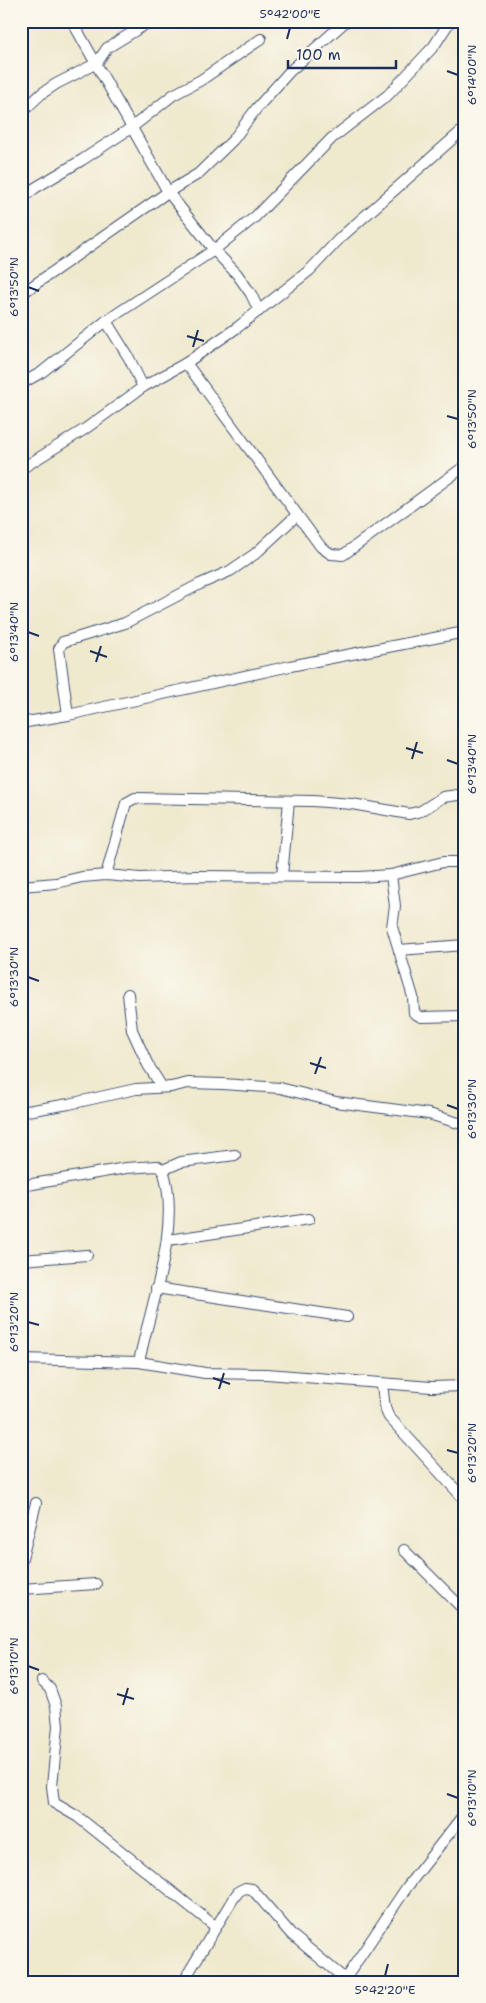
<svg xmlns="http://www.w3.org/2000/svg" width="486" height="2003" font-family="'Shantell Sans',sans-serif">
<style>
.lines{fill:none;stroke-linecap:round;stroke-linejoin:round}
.minor-casing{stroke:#3b4b6f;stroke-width:12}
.minor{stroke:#fff;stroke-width:10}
.ticks{fill:none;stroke:#1b2f5e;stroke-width:2}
.neatline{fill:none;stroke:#1b2f5e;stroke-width:2}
.ticks-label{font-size:12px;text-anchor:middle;fill:#1b2f5e}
</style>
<rect width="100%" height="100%" fill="#fbf7ec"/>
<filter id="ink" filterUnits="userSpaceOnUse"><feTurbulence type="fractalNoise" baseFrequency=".02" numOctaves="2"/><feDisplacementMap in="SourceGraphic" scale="10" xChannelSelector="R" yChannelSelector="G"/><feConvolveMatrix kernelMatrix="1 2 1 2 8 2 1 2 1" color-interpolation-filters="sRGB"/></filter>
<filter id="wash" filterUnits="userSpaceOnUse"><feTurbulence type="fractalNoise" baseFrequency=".0096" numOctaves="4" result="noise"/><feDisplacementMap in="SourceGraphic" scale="20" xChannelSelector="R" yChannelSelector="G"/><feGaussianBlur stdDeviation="1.12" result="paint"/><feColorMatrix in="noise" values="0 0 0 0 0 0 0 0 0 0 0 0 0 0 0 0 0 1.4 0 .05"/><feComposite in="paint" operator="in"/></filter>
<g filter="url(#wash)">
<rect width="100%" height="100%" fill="#efe9ce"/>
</g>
<g filter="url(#ink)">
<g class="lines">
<!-- minor casing -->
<g class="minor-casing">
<g id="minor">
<path d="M72,21L168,192L214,250L237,274L251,294L259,311"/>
<path d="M21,113L41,94L56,84L97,63L107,48L151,21"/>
<path d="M21,199L35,188L82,160L131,128L173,95L201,80L261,39"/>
<path d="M21,294L168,192L198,174L233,140L256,109L290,71L346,21"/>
<path d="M106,321L129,358L143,387"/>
<path d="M186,363L321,547L331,554L343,555L465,466"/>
<path d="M21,384L42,372L106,321L214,250L255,217L332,138L388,95L434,46L450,21"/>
<path d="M21,469L85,429L143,387L186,363L238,327L310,270L340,238L465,128"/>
<path d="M68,715L59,649L63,642L125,623L200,584L230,571L255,554L297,515"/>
<path d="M21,723L68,715L290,666L465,632"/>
<path d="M106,875L126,803L135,798L313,801L352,804L409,814L421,811L443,797L465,794"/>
<path d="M391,875L395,906L392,927L413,997L414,1013L421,1017L465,1016"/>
<path d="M282,876L289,801"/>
<path d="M21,886L56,883L82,877L106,875L140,878L196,876L359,877L391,875L443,862H465"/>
<path d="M399,950L465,945"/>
<path d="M128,994L132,1030L148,1065L162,1087"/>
<path d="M21,1112L69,1104L136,1089L171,1087L188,1083L223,1084L280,1088L336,1102L429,1114L465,1125"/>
<path d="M163,1170L181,1162L235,1155"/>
<path d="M21,1186L126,1168L157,1166L163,1170C182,1225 150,1306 139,1362"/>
<path d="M168,1240L309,1219"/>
<path d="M21,1260L87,1255"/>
<path d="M156,1288L347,1317"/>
<path d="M21,1359L139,1362L205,1373L267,1374L431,1387L465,1386"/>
<path d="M381,1383C385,1394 382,1406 389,1417L465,1500"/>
<path d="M404,1550L465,1611"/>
<path d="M21,1562L36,1503"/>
<path d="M21,1589L96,1584"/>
<path d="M42,1681L50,1689L56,1706L58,1726L52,1786L54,1803L78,1817L216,1927"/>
<path d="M183,1982L233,1899L239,1891L245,1888L252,1889L292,1935L345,1979"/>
<path d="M343,1982L407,1887L465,1813"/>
</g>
</g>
<!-- minor -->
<use href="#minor" class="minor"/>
</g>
</g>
<!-- ticks -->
<path class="ticks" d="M287,39L290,28M447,71L458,75M28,287L39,291M187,336L204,341M193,347L198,330M447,416L458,419M28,632L39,636M90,651L107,657M96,662L101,646M406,748L423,753M412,759L417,742M447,760L458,764M28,977L39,981M310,1063L326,1068M315,1074L321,1057M447,1105L458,1109M28,1322L39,1325M213,1378L230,1384M219,1389L224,1373M447,1450L458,1453M28,1666L39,1670M117,1694L134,1699M123,1705L128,1688M447,1794L458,1798M385,1976L388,1964"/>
<!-- margin -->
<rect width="486" height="2003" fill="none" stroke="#fbf7ec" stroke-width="55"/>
<!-- scale -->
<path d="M288 60v8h108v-8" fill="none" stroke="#1b2f5e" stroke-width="2.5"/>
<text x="296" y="60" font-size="15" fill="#1b2f5e" stroke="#fbf7ec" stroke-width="4" paint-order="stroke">100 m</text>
<rect x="28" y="28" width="430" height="1948" class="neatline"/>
<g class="ticks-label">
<text x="290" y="18">5°42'00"E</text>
<text transform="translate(472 75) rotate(-90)" y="4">6°14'00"N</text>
<text transform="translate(14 287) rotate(-90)" y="4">6°13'50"N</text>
<text transform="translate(472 419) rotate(-90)" y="4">6°13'50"N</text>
<text transform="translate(14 632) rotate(-90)" y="4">6°13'40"N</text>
<text transform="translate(472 764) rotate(-90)" y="4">6°13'40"N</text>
<text transform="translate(14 977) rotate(-90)" y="4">6°13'30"N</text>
<text transform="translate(472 1109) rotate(-90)" y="4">6°13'30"N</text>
<text transform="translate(14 1322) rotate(-90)" y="4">6°13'20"N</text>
<text transform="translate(472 1453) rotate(-90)" y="4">6°13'20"N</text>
<text transform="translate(14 1666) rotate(-90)" y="4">6°13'10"N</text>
<text transform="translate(472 1798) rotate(-90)" y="4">6°13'10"N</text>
<text x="385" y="1994">5°42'20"E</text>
</g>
</svg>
